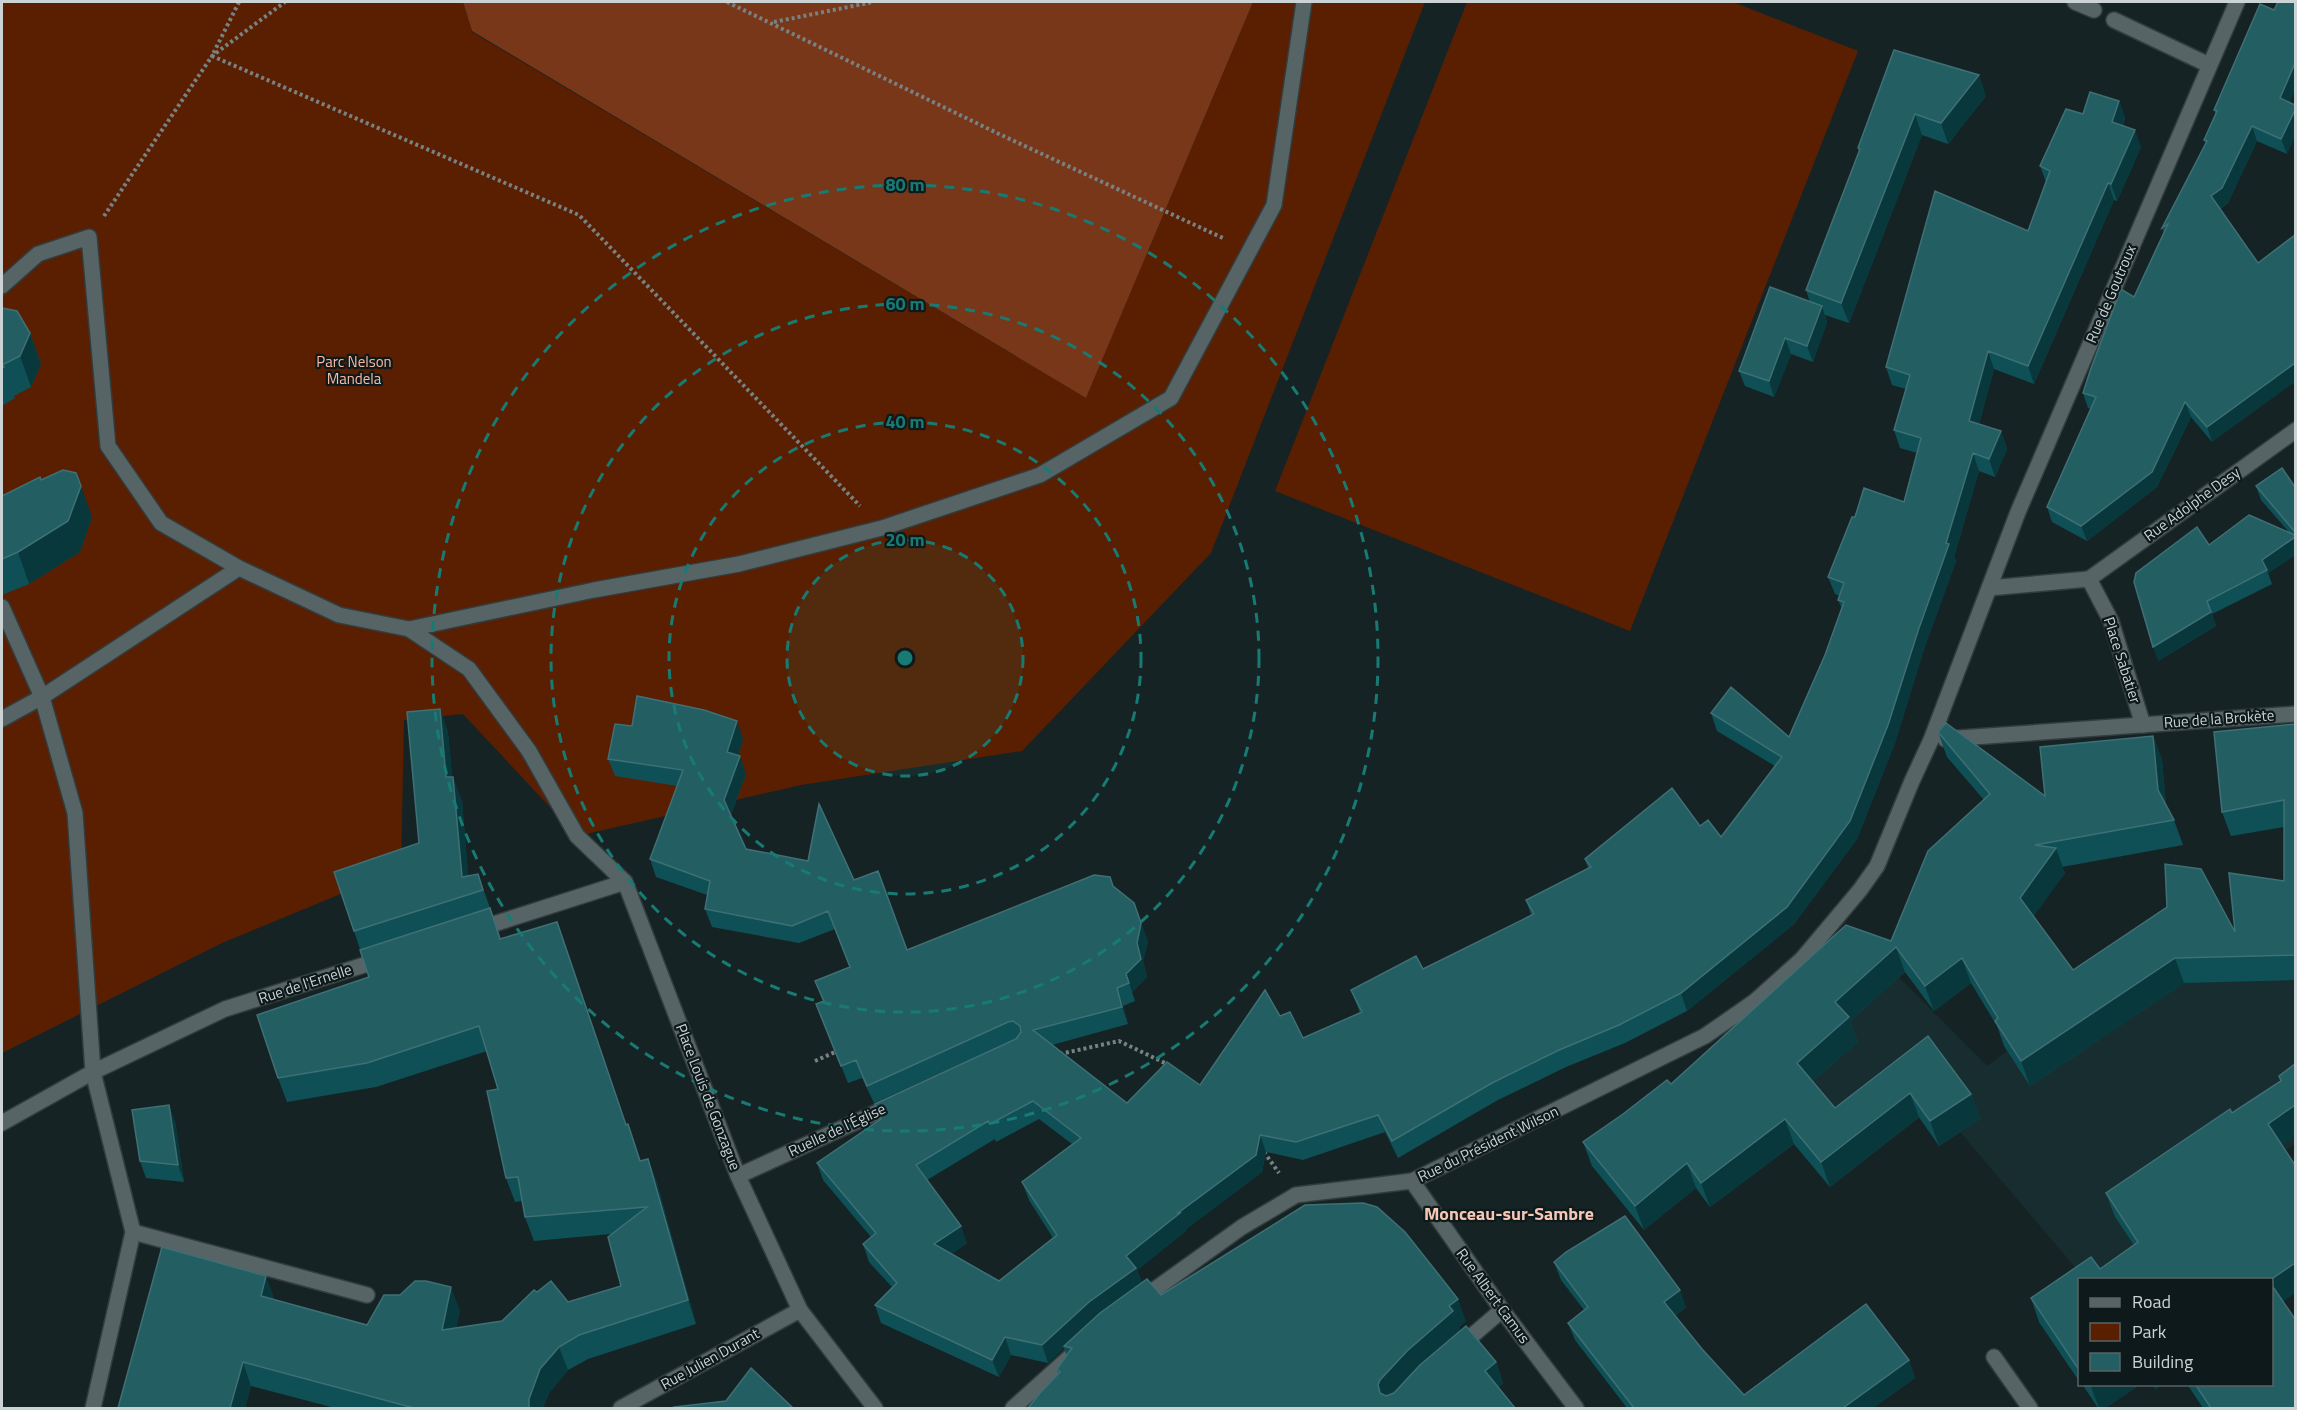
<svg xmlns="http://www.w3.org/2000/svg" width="2297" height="1410" font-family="'Titillium Web',sans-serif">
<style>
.built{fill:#172d2f}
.green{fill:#5a1f01}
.forest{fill:#79371a}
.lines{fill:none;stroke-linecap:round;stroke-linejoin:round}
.service-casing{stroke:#333c3d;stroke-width:18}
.minor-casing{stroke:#333c3d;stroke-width:18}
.path{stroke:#788283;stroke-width:4;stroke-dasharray:3 3;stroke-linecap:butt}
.service{stroke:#566466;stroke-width:15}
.minor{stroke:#566466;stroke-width:15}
.wall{fill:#0f5056;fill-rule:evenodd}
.shaded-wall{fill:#09383c}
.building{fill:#235e63;stroke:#3e7075;stroke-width:1.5;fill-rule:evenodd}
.ring{fill:none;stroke:#187b73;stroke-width:3;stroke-dasharray:10 8}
.labels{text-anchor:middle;stroke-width:4.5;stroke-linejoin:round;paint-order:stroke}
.street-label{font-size:15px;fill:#cbd3d4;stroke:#0d191b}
.park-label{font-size:15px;fill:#f8baa2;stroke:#0d191b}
.quarter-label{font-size:18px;font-weight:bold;fill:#f6c7b4;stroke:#0d191b}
.centre{fill:#187b73;stroke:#0d191b;stroke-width:3}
.ring-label{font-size:18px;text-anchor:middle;font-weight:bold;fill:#187b73;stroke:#0d191b;stroke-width:4.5;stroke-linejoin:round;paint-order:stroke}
</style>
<rect width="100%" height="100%" fill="#162324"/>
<!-- built -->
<path class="built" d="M2295,934V1144L2099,1279H2085L1960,1132L1939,1146L1919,1118L1830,1187L1763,1102L1892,970L1987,1066L2038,1028Z"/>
<!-- green -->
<g class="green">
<path d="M2,2H463L472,32L1086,398L1253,2H1425L1211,553L1022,751L801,785L577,836L463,714L404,720L401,869L222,943L2,1053Z"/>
<path d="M1467,2H1733L1858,51L1630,631L1275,491Z"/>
</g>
<!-- forest -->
<path class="forest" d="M463,2H1253L1086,398L472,31Z"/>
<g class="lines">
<!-- service casing -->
<g class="service-casing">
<g id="service">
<path d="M2075,2L2094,10"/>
<path d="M2114,20L2209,65"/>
<path d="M2,286L38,254L89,237L108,446L161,523L239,568L339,615L409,629L469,669L529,751L577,836L625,882"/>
<path d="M2,607L42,697L239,568"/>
<path d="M409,629L594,590L739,564L882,528L1040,475L1171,398L1274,205L1304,2"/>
<path d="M2,719L42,697L75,813L93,1072L133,1232L93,1408"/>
<path d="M133,1232L367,1295"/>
<path d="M1994,1357L2030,1408"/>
</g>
</g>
<!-- minor casing -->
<g class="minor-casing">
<g id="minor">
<path d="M2089,579L2296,430"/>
<path d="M2089,579L2111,621L2143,725"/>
<path d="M1989,588L2089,579"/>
<path d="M1945,739L2296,714"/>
<path d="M478,929L625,882L738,1176L800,1310L875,1408"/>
<path d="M2,1123L93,1072L225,1009L383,959"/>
<path d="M738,1176L895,1104"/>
<path d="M1412,1181L1502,1310L1576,1408"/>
<path d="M1140,1300L1242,1227L1296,1195L1412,1181L1705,1036L1754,1002L1802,959L1860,890L1877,866L1912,781L1931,740L2018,512L2237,2"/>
<path d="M1459,1347L1502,1310"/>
<path d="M621,1408L800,1310"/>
<path d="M1013,1408L1073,1354"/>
</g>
</g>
<!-- path -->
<g class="path">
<path d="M239,2L212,56L579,215L860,506"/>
<path d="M727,2L999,134L1225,239"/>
<path d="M774,22L873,2"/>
<path d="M104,216L212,56L285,2"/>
<path d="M1060,1054L1119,1041L1169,1065"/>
<path d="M815,1061L835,1052"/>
<path d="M1264,1152L1279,1173"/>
</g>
<!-- service -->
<use href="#service" class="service"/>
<!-- minor -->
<use href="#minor" class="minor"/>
</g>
<!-- wall -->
<g class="wall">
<path d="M1894,50L1986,96L1948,144L1922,135L1849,323L1825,315L1827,322L1813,362L1791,354L1774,397L1745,386L1739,371L1810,302L1806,290L1859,151L1858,148Z"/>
<path d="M2119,101L2125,118L2123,126L2141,147L2117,201L2114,200L2034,384L1994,369L1979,424L2001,431L2007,449L1995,477L1979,471L1954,557L1956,561L1924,649L1895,743L1857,839L1794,924L1687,1011L1625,1043L1566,1067L1498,1100L1398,1158L1385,1132L1303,1160L1266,1152L1262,1172L1186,1229L1187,1230L1137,1270L1142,1283L1161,1295L1466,1321L1459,1327L1460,1331L1496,1362L1503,1383L1498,1388L1058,1373L1057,1369L1067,1356L1064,1348L1048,1363L1011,1355L999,1377L881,1323L875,1305L892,1287L869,1262L863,1244L871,1237L823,1180L817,1163L881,1119L875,1104L1016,1039L874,1103L862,1078L848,1083L816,1004L823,1002L815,981L850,968L835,929L799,943L712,927L705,909L707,895L656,877L650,859L677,786L615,776L608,759L632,726L743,739L738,756L746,774L731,815L746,849L854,880L907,950L1114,887L1148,941L1143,961L1147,977L1132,992L1135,1001L1123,1006L1128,1024L1052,1045L1127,1103L1200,1085L1280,1016L1303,1038L1360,1013L1351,990L1423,969L1531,915L1526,900L1588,868L1585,859L1700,826L1721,837L1775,766L1717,731L1711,713L1789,737L1825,655L1842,609L1838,600L1840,596L1835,594L1828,577L1855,517L1904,502L1917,453L1900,448L1894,430L1906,389L1892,385L1886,367L2028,231L2046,182L2040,166L2083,114ZM1039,1119L1072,1144L1022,1182L1029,1200L1053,1238L999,1281L951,1254L967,1243L927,1180L995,1139L996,1142Z"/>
<path d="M2290,102L2287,154L2257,141L2228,203L2220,209L2212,442L2191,417L2157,487L2087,541L2052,522L2047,507L2091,409L2088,408L2083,393L2134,297L2164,233L2162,228L2206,144L2204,140L2216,114L2214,110Z"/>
<path d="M2,308L30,333L41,364L31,387L14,396L15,398L2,406Z"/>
<path d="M41,480L92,517L80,552L29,584L2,595V496Z"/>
<path d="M2256,486L2295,487V555L2268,573L2272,584L2212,614L2216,626L2158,661L2209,545L2288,531L2261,500Z"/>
<path d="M440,709L448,733L452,777L462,801L468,876L478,874L501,939L557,922L626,1125L641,1161L648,1159L657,1183L696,1324L588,1359L568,1370L549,1393L543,1408H335L251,1386L245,1408H118L275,1300L367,1325L460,1311L456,1328L502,1321L537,1292L568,1302L621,1286L611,1234L534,1241L525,1217L523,1201L515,1202L506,1178L498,1089L487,1051L376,1087L287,1102L278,1078L369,977L354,931L419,843Z"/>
<path d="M2295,724V980L2184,983L2030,1086L2004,1046L1997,1026L1971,983L1934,1011L1905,972L1850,1021L1858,1042L1813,1081L1835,1108L1928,1036L1971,1094L1980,1119L1939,1146L1919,1117L1830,1187L1794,1144L1710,1207L1696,1188L1644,1230L1592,1166L1583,1142L1891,941L1984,800L1947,757L1938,732L2045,796L2153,736L2162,760L2166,805L2174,820L2183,845L2062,867L2065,873L2033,916L2073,970L2235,932L2284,881V827L2231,836L2222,812Z"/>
<path d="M2280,1081L2282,1145L2295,1165V1293L2283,1301L2295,1408H2203L2187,1384H2271L2079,1280V1381L2039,1322L2031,1298L2100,1269L2134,1245L2115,1217L2106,1193L2232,1113Z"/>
<path d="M175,1121L184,1182L146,1178L140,1161Z"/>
<path d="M1554,1262L1686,1307L1675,1316L1702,1349L1744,1395L1909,1360L1915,1378L1873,1408H1627L1575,1340L1568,1323L1584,1310L1561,1280Z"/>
<path d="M2082,1384H2141L2105,1408H2098Z"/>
</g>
<!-- shaded-wall -->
<g class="shaded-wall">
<path d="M2295,63V91L2285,113L2280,98Z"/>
<path d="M1979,75L1986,96L1948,144L1941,123Z"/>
<path d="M2119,101L2125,118L2118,140L2112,122Z"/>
<path d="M2295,110V137L2287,154L2281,139Z"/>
<path d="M1915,114L1922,135L1849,323L1841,303Z"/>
<path d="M2252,126L2257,141L2228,203L2216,211L2211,196Z"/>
<path d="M2135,130L2141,147L2117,201L2111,184Z"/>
<path d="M2108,183L2114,200L2034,384L2028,366Z"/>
<path d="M1822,306L1827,322L1813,362L1807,346Z"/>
<path d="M30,333L41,364L31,387L20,356Z"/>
<path d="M1785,338L1791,354L1774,397L1769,381Z"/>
<path d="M1988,351L1994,369L1975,439L1969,421Z"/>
<path d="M2295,363V382L2212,442L2207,427Z"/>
<path d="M2185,402L2191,417L2157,487L2087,541L2081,526Z"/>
<path d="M2001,431L2007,449L1995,477L1989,459Z"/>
<path d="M1973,453L1979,471L1954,557L1956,561L1924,649L1895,743L1857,839L1794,924L1687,1011L1681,993L1918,631L1946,543Z"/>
<path d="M81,486L92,517L80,552L29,584L18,552Z"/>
<path d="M2295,537V555L2268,573L2262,560Z"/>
<path d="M2211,612L2216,626L2158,661L2153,647Z"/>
<path d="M440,709L448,733L455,801L446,777Z"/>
<path d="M737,721L743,739L734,769L727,752Z"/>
<path d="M2153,736L2162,760L2167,814L2158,790Z"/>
<path d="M740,756L746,774L730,817L724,800Z"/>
<path d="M453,777L462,801L470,894L462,877Z"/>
<path d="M2056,848L2065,873L2029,923L2020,898Z"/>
<path d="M1134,903L1148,941L1143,961L1147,977L1132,992L1126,974L1137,943Z"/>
<path d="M557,922L566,946L634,1149L626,1125Z"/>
<path d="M1896,947L1905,972L1850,1021L1858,1042L1806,1087L1797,1063L1835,1002Z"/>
<path d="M1962,958L1971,983L1934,1011L1925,986Z"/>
<path d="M2175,958L2184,983L2030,1086L2021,1061Z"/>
<path d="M1117,988L1123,1006L1128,1024L1122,1007Z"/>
<path d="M1910,1093L1919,1117L1830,1187L1821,1162Z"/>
<path d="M1971,1094L1980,1119L1939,1146L1930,1121Z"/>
<path d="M169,1105L175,1121L184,1182L178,1165Z"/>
<path d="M2295,1105V1136L2277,1149L2268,1124Z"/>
<path d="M1785,1119L1794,1144L1710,1207L1701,1183Z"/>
<path d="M1260,1135L1266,1152L1262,1172L1186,1229L1187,1230L1137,1270L1143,1286L1064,1346V1348L1048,1363L1042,1345L1126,1256L1178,1213Z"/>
<path d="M648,1159L657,1183L696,1324L688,1300Z"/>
<path d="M1687,1163L1696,1188L1644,1230L1635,1206Z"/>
<path d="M961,1226L967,1243L941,1262L934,1244Z"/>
<path d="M2295,1263V1293L2278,1305L2271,1287V1280H2270Z"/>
<path d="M266,1276L275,1300L261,1296Z"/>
<path d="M451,1287L460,1311L451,1354L442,1330Z"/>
<path d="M1680,1290L1686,1307L1671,1319L1664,1302Z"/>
<path d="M1458,1299L1466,1321L1459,1327L1461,1333L1385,1406L1378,1385L1380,1380L1449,1306Z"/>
<path d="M1005,1337L1011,1355L999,1377L992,1360Z"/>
<path d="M559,1347L568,1370L549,1393L543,1408H529V1399L540,1369Z"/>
<path d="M1909,1360L1915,1378L1873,1408H1843Z"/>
<path d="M243,1362L251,1386L245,1408H230Z"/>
<path d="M1496,1362L1503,1383L1493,1393L1485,1371Z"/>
<path d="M2095,1384H2141L2105,1408H2099L2091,1387Z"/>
<path d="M2153,1384H2163L2155,1390Z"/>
</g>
<!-- building -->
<g class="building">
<path d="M2278,2H2295V63L2280,98L2295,105V110L2281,139L2252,126L2222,188L2211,196L2258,263L2295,235V363L2207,427L2185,402L2152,472L2081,526L2047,507L2096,397L2083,393L2090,371L2121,289L2134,297L2168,224L2162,228L2207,141L2204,140L2217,111L2214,110L2260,4L2274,10Z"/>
<path d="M1894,50L1979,75L1941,123L1915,114L1841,303L1806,290L1860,149L1858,148Z"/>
<path d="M2090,92L2119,101L2112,122L2135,130L2111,184L2108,183L2028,366L1988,351L1969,421L2001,431L1989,459L1973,453L1946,543L1949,544L1918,631L1888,725L1850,821L1787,907L1681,993L1619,1025L1559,1050L1492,1083L1392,1141L1378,1115L1296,1142L1260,1135L1256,1155L1178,1213H1180L1126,1256L1136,1268L1089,1302L1042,1345L1005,1337L992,1360L875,1305L897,1283L863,1244L876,1233L817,1163L881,1119L875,1104L1016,1039L1021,1032L1020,1026L1013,1021L1008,1022L867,1086L856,1060L841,1066L816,1004L824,1001L815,981L850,967L828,911L792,926L705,909L710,881L650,859L683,770L608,759L615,724L632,726L637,696L704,710L737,721L727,752L740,756L724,800L746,849L808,861L819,804L854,880L878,871L907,950L1094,875L1110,877L1113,886L1134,903L1141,923L1137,943L1141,959L1126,974L1129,983L1117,988L1122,1007L1033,1030L1127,1103L1167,1062L1200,1085L1265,990L1280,1016L1290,1012L1303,1038L1362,1012L1351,990L1416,956L1423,969L1534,914L1526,900L1591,867L1585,859L1672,788L1700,826L1708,820L1721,837L1782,757L1711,713L1731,687L1789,737L1825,655L1844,602L1838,600L1844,583L1828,577L1852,517H1855L1864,488L1904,502L1921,438L1894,430L1910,375L1886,367L1935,191L2028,231L2050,171L2040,166L2066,109L2083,114ZM1033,1101L1081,1138L1022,1182L1057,1235L999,1281L934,1244L961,1226L916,1165L988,1121L990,1124Z"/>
<path d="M1770,287L1822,306L1807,346L1785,338L1769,381L1739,371Z"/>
<path d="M2,308L17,311L30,333L20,356L2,365L4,367L2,368Z"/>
<path d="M2282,468L2295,487V532L2256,486Z"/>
<path d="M63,470L76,473L81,486L68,521L18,552L2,559V496L40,477L41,480Z"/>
<path d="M2249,515L2295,535V537L2262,560L2267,570L2207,601L2211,612L2153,647L2134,582L2136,573L2197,527L2209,545Z"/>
<path d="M440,709L446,777H453L462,877L478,874L483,890L354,931L334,872L419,843L407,712Z"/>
<path d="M1946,723L2045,796L2040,747L2153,736L2158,790L2174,820L2035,845L2056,848L2020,898L2073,970L2167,907L2165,864L2201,869L2235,932L2229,873L2284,881V800L2222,812L2214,732L2295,724V955L2175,958L2021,1061L1995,1021L1998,1018L1962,958L1925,986L1896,947L1835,1002L1849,1017L1797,1063L1835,1108L1928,1036L1971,1094L1930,1121L1910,1093L1821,1162L1785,1119L1701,1183L1687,1163L1635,1206L1583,1142L1623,1114L1667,1080L1671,1084L1846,925L1891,941L1928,851L1990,794L1938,732Z"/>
<path d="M490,908L500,939L557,922L626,1125L628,1124L640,1161L648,1159L688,1300L579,1335L559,1347L540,1369L529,1399V1408H414L243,1362L230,1408H118L162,1247L266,1276L261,1296L367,1325L384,1295H400L415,1281H426L451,1287L442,1330L502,1321L534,1290L537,1292L551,1281L568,1302L621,1286L608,1237L647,1207L525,1217L518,1177L506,1178L487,1091L498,1089L479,1026L367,1063L278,1078L257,1015L369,977L360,950Z"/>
<path d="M2295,1064V1105L2268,1124L2295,1165V1263L2270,1280H2079V1370L2031,1298L2091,1257L2100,1269L2138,1242L2106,1193L2230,1109L2232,1113L2281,1081L2279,1076Z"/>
<path d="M169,1105L178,1165L140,1161L132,1110Z"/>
<path d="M1363,1203L1377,1207L1405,1232L1458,1299L1449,1306L1453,1311L1407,1351L1380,1380L1378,1385L1380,1393L1386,1396L1394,1393L1420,1365L1466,1326L1496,1362L1485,1371L1515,1408H1028L1040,1393L1060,1372L1057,1369L1072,1348L1064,1346L1100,1313L1147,1279L1161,1295L1305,1205Z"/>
<path d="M1625,1216L1680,1290L1664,1302L1702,1349L1744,1395L1866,1304L1909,1360L1843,1408H1634L1568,1323L1588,1307L1554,1262L1566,1252Z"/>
<path d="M2271,1284L2295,1319V1408H2211L2195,1384H2271Z"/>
<path d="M751,1368L793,1408H675L674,1407L726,1401Z"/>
</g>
<!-- distance rings -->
<circle cx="905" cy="658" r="118" fill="#187b73" fill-opacity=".12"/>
<g class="ring">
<circle cx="905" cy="658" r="118"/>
<circle cx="905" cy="658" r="236"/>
<circle cx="905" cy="658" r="354"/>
<circle cx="905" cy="658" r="473"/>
</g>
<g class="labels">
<!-- street labels -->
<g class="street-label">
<text transform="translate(2111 294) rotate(-67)" y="5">Rue de Goutroux</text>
<text transform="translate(2192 504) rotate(-36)" y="5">Rue Adolphe Desy</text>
<text transform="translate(2122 660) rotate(72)" y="5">Place Sabatier</text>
<text transform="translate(2219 719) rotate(-4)" y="5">Rue de la Brokète</text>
<text transform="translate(305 984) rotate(-18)" y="5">Rue de l'Ernelle</text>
<text transform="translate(708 1097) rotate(69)" y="5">Place Louis de Gonzague</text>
<text transform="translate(837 1130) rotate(-25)" y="5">Ruelle de l'Église</text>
<text transform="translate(1488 1144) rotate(-26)" y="5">Rue du Président Wilson</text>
<text transform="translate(1493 1296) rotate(54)" y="5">Rue Albert Camus</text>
<text transform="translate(710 1359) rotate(-29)" y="5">Rue Julien Durant</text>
</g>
<!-- park labels -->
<g class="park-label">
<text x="354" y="367">Parc Nelson<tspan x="354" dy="17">Mandela</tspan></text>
</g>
<!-- quarter labels -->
<g class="quarter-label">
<text x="1509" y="1220">Monceau-sur-Sambre</text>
</g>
</g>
<circle cx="905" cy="658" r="9" class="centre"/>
<g class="ring-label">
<text x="905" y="191">80 m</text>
<text x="905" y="310">60 m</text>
<text x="905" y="428">40 m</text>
<text x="905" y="546">20 m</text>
</g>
<!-- border -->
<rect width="2297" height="1410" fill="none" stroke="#cbd3d4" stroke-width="6"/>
<!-- legend -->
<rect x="2078" y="1278" width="195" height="108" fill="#0d191b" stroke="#596365" stroke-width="1.5"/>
<rect x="2090" y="1298" width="30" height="9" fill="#566466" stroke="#596365" stroke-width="1.5"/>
<text x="2132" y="1308" font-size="18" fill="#cbd3d4">Road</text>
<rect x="2090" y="1323" width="30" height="18" fill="#5a1f01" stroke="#596365" stroke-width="1.5"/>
<text x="2132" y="1338" font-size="18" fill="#cbd3d4">Park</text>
<rect x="2090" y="1353" width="30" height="18" fill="#235e63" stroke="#596365" stroke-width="1.5"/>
<text x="2132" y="1368" font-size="18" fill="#cbd3d4">Building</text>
</svg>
